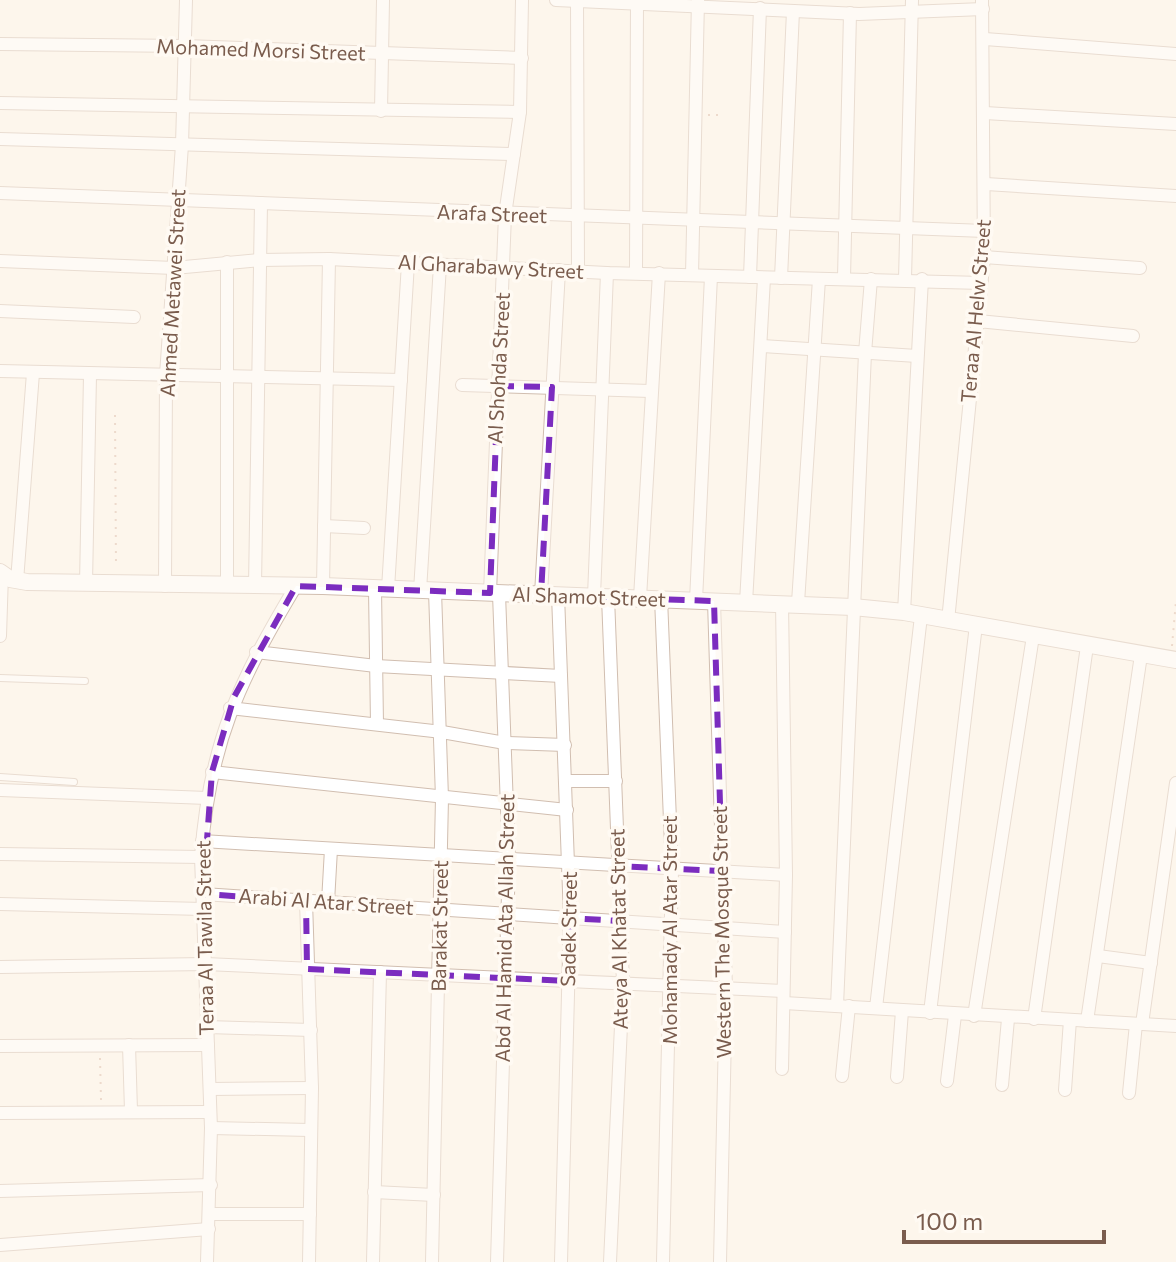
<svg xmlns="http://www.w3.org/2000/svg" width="1176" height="1262" font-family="Commissioner,sans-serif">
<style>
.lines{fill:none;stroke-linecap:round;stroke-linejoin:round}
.service-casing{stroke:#d1beb0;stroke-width:8}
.minor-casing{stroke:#d1beb0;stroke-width:14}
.tertiary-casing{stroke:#d1beb0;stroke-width:18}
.path{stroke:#d9b8a5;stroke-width:2;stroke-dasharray:2 6;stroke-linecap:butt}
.service{stroke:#fff;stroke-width:6}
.minor{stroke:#fff;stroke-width:12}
.tertiary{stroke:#fff;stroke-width:16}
.marked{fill:none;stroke:#7b2cbf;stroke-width:6;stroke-dasharray:16 10;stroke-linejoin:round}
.labels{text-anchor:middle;stroke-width:7;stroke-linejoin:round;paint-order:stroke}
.street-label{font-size:20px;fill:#7a5c4d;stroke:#fffaf3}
</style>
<rect width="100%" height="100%" fill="#fdf6ec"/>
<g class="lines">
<!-- service casing -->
<g class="service-casing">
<g id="service">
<path d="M0,678L85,681"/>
<path d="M0,777L74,782"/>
</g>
</g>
<!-- minor casing -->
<g class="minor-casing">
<g id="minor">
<path d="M556,0L859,14L983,9"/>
<path d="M577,0L578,271"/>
<path d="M985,39L1176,54"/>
<path d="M0,44L185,46L522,58"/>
<path d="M0,103L520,112"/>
<path d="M381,111L383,0"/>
<path d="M985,113L1176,124"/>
<path d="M0,139L514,154"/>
<path d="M986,184L1176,196"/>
<path d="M0,193L985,231"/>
<path d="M984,257L1140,268"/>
<path d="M0,261L174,268L260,260L329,259L607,273L982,283"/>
<path d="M227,262V586"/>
<path d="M636,273L637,0"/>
<path d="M692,275L698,0"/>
<path d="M750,277L760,8"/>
<path d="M781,278L793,11"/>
<path d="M844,278L850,13"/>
<path d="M905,279L912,0"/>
<path d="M0,311L134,317"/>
<path d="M978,321L1133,336"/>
<path d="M762,346L917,356"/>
<path d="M0,371L401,380"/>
<path d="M462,385L650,391"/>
<path d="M324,526L364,528"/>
<path d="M17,581L33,373"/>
<path d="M86,584L90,375"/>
<path d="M165,586L166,375L182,145L186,0"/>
<path d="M323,586L329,259"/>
<path d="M255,587L261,203"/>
<path d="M375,589L377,724"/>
<path d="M388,589L408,263"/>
<path d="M420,591L440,265"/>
<path d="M490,593L505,215L520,112L522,0"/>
<path d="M541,595L559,270"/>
<path d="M558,595L570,918L561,1262"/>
<path d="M594,596L607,273"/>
<path d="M608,597L623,983L610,1262"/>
<path d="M640,598L659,273"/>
<path d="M661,598L672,870L663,1262"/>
<path d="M696,601L711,276"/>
<path d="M714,601L726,988L720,1262"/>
<path d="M746,603L764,278"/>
<path d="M798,603L819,279"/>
<path d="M904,612L922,279"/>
<path d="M948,621L984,257L982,0"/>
<path d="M0,636L2,574"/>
<path d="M256,652L376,666L561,676"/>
<path d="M230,708L442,732L505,743L565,745"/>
<path d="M212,772L567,810"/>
<path d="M567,781H616"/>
<path d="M0,790L207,798"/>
<path d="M202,841L786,875"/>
<path d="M0,854L201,857"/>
<path d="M203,894L785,932"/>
<path d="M306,901L312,1088L309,1262"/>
<path d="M328,902L331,849"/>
<path d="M0,904L203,909"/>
<path d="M1098,956L1151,963"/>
<path d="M0,967L206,964L783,991"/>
<path d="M784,1003L1176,1026"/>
<path d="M837,1006L865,353L871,279"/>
<path d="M876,1008L921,616"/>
<path d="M930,1013L976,625"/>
<path d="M974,1016L1033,636"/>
<path d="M1034,1019L1087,646"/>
<path d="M1087,1021L1141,655"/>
<path d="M1142,1024L1176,783"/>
<path d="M207,1027L311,1030"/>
<path d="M129,1045L131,1111"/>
<path d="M0,1046L208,1045"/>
<path d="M782,1069L786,875L782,603"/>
<path d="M842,1076L849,1006"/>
<path d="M897,1077L902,1011"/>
<path d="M947,1081L955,1015"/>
<path d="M1002,1085L1008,1019"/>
<path d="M210,1089L312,1088"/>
<path d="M1065,1090L1070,1020"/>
<path d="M1129,1093L1136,1024"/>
<path d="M0,1113L210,1112"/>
<path d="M211,1128L310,1130"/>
<path d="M0,1191L211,1185"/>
<path d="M374,1192L434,1195"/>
<path d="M209,1214H310"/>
<path d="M0,1245L209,1229"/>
<path d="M207,1262L211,1128L201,857C209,744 239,681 296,586"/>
<path d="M373,1262L380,972"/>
<path d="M432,1262L442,798L435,591"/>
<path d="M497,1262L509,861L499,594"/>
</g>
</g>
<!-- tertiary casing -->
<g class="tertiary-casing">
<path id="tertiary" d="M0,572L10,579L27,582L323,586L853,607L904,612L1176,660"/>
</g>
<!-- path -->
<g class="path">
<path d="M708,115H719"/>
<path d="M115,415L116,566"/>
<path d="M1172,646L1176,601"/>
<path d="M100,1058L101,1100"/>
</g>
<!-- service -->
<use href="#service" class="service"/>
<!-- minor -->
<use href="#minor" class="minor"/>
<!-- tertiary -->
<use href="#tertiary" class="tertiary"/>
</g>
<!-- marked area -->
<path d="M0 0H1176V1262H0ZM498,386L552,387L541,595L714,601L722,871L618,866L620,921L570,918L568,981L307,969L306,901L203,894L212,772L234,697L296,586L490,593Z" fill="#fdf6ec" fill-opacity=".55" fill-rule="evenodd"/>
<path class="marked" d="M498,386L552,387L541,595L714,601L722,871L618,866L620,921L570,918L568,981L307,969L306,901L203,894L212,772L234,697L296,586L490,593Z"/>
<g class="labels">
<!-- street labels -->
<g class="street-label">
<text transform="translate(261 50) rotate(2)" y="7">Mohamed Morsi Street</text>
<text transform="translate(492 214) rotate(2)" y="7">Arafa Street</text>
<text transform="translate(491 267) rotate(3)" y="7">Al Gharabawy Street</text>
<text transform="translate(173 293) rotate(-87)" y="7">Ahmed Metawei Street</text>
<text transform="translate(976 311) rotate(-85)" y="7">Teraa Al Helw Street</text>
<text transform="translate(499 368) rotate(-87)" y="7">Al Shohda Street</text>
<text transform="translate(589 597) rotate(2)" y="7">Al Shamot Street</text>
<text transform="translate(326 902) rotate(4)" y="7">Arabi Al Atar Street</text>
<text transform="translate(440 926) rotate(-89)" y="7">Barakat Street</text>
<text transform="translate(505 928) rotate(-89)" y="7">Abd Al Hamid Ata Allah Street</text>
<text transform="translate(569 929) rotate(-89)" y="7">Sadek Street</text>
<text transform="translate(619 929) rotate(-91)" y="7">Ateya Al Khatat Street</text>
<text transform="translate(670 930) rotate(-90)" y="7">Mohamady Al Atar Street</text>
<text transform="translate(722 932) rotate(-91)" y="7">Western The Mosque Street</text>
<text transform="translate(205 938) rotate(-91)" y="7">Teraa Al Tawila Street</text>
</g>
</g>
<!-- scale -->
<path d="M904 1230v12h200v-12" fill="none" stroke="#7a5c4d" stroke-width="4"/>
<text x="916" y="1230" font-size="24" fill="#7a5c4d" stroke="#fffaf3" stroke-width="6" paint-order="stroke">100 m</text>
</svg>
